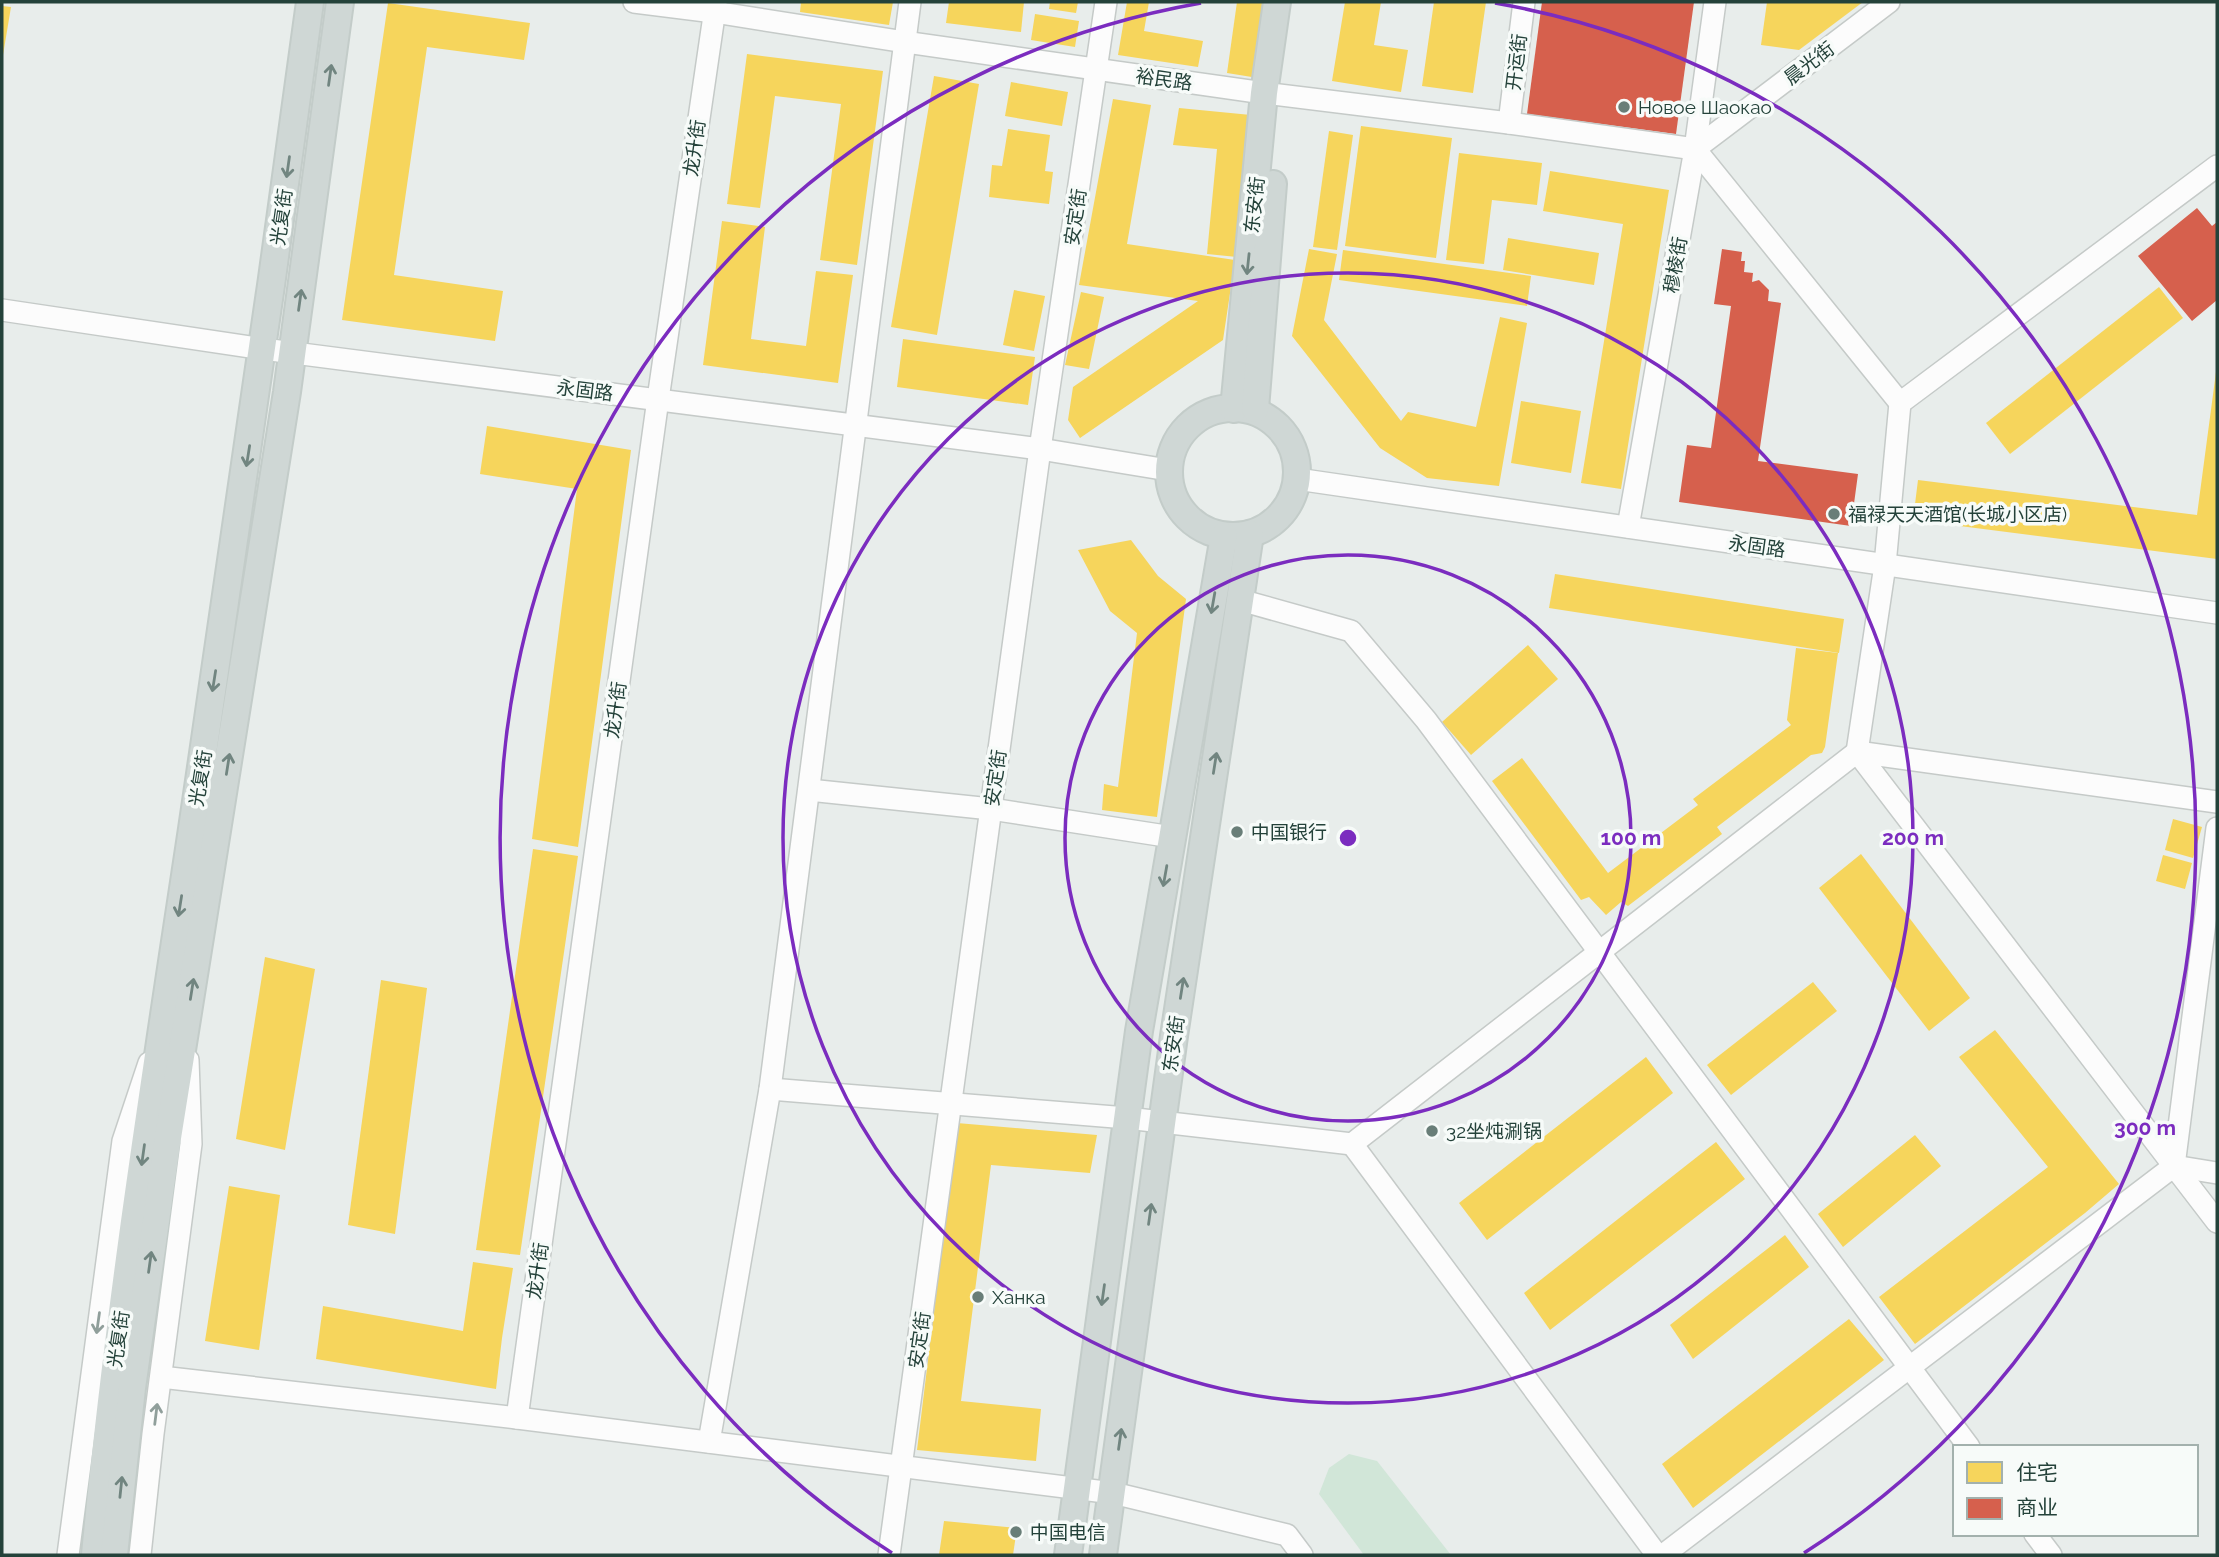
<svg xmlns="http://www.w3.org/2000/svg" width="2219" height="1557" font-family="Raleway,'Noto Sans SC',sans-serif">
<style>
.green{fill:#d1e6d8}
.homes{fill:#f6d55c}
.shops{fill:#d6604d}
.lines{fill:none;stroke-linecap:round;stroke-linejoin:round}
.minor-casing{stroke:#c5cac8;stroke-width:24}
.major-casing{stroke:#c3ccc9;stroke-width:30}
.minor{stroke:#fcfcfc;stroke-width:21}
.major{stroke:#cfd7d5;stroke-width:26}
.oneway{stroke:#718580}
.oneway2{stroke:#909f9b}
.ring{fill:none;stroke:#7b2cbf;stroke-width:3.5}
.poi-dot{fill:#697e78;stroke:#f7fbf9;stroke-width:2.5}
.labels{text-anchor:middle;stroke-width:7;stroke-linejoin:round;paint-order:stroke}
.street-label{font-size:19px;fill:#24423a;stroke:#f7fbf9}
.poi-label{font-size:19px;fill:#24423a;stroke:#f7fbf9;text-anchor:start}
.centre{fill:#7b2cbf;stroke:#f7fbf9;stroke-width:3.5}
.ring-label{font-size:21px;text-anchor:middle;font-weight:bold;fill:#7b2cbf;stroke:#f7fbf9;stroke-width:7;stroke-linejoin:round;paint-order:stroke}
</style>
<rect width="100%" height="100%" fill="#e8edeb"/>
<!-- green -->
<path class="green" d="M1349,1454L1377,1461L1451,1555H1364L1319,1494L1329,1468Z"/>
<!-- homes -->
<g class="homes">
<path d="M801,2H893L889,25L800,12Z"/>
<path d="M949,2H1024L1021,32L946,23Z"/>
<path d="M1050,2H1078L1076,13L1049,9Z"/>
<path d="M1127,2H1149L1144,31L1203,41L1198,67L1118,55Z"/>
<path d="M1237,2H1269L1258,78L1227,73Z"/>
<path d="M1345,2H1381L1374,45L1408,50L1401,92L1332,81Z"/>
<path d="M1434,2H1486L1473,93L1422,86Z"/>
<path d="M1767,2H1863L1799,50L1761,45Z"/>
<path d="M388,3L530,23L524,60L427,47L394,275L503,291L495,341L342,320Z"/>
<path d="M2,6L11,7L3,55H2Z"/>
<path d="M1035,14L1079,21L1075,47L1031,40Z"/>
<path d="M747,54L883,71L857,265L820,260L841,104L775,96L760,208L727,204Z"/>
<path d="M934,76L979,84L937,335L891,327Z"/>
<path d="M1011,82L1068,92L1062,126L1005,116Z"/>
<path d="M1113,99L1151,105L1127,244L1235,260L1223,340L1080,438L1068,420L1073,387L1198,301L1079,285Z"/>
<path d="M1179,108L1251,115L1237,257L1207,254L1217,149L1173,145Z"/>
<path d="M1361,126L1452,138L1436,258L1345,246Z"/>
<path d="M1008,129L1050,135L1045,171L1053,172L1049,204L989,197L992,165L1002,166Z"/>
<path d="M1329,131L1353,135L1337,250L1313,247Z"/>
<path d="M1459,153L1542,163L1537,205L1492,200L1484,264L1446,260Z"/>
<path d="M1550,171L1669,190L1621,489L1581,483L1623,224L1543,211Z"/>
<path d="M722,221L765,227L751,339L806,346L816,271L853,275L838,383L703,365Z"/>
<path d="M1508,238L1599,253L1594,285L1503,270Z"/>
<path d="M1309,249L1337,254L1324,320L1401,421L1408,412L1476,427L1500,317L1527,323L1499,486L1427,478L1380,448L1292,336Z"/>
<path d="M1343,250L1531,276L1527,306L1339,280Z"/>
<path d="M2159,287L2183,318L2010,454L1986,423Z"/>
<path d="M1014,290L1045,296L1034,351L1003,345Z"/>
<path d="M1081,292L1104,297L1089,369L1065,365Z"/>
<path d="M903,339L1035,357L1028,405L897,387Z"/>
<path d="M2216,372L2217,559L1913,520L1918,480L2197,515Z"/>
<path d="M1521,401L1581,411L1571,473L1511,463Z"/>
<path d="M487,426L631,450L578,847L532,839L577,489L480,474Z"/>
<path d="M1131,540L1158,576L1186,599L1157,817L1102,810L1104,784L1118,787L1137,633L1110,611L1078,550Z"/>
<path d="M1555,574L1844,619L1839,653L1549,608Z"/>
<path d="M1528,645L1558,679L1471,755L1442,722Z"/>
<path d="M1796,648L1838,653L1825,747L1822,753L1811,755L1717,827L1722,834L1628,906L1621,902L1606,915L1589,897L1581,900L1492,781L1522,758L1608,873L1698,805L1693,799L1791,725L1787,720Z"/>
<path d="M2173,819L2202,827L2193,858L2165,850Z"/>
<path d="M533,849L578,856L520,1255L476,1250Z"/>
<path d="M1861,854L1970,998L1929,1031L1819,888Z"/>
<path d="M2163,855L2192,863L2185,889L2156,881Z"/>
<path d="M265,957L315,969L285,1150L236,1139Z"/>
<path d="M381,980L427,988L395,1234L348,1225Z"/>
<path d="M1813,982L1837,1011L1731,1095L1707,1065Z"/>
<path d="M1995,1030L2119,1184L2085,1213L1915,1344L1879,1297L2048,1167L1959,1057Z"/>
<path d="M1646,1057L1673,1093L1487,1240L1459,1203Z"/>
<path d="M957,1123L1097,1135L1090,1173L991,1165L961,1401L1041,1409L1036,1461L917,1450Z"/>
<path d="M1915,1135L1941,1166L1843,1247L1818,1214Z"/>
<path d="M1716,1142L1745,1179L1550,1330L1524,1293Z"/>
<path d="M229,1186L280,1195L259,1350L205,1341Z"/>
<path d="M1785,1235L1809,1267L1693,1359L1670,1325Z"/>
<path d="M473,1262L513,1268L502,1338L496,1389L316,1359L323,1306L463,1331Z"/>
<path d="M1849,1319L1884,1360L1693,1508L1662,1464Z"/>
<path d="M944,1521L1017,1528L1013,1555H939Z"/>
</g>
<!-- shops -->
<g class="shops">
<path d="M1542,2H1694L1676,134L1527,114Z"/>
<path d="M2197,208L2212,226L2217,222V300L2192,321L2138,256Z"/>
<path d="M1722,249L1742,252L1741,261H1745L1744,272L1753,273L1752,282L1759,280L1769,290L1768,301L1781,303L1758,461L1858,474L1851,526L1679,502L1687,445L1711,448L1731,306L1714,304Z"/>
</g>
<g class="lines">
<!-- minor casing -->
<g class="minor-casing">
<g id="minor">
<path d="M634,2L714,12L905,42L1264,93L1509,123L1695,149"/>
<path d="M1509,123L1524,2"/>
<path d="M1695,149L1900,403L2217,166"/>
<path d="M1695,149L1889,2"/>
<path d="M2,310L263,349L1040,449L1168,470"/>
<path d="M1900,403L1885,565L1857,752L2174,1166L2217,1173"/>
<path d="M1297,479L2217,613"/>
<path d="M1628,527L1695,149L1715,2"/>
<path d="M1240,600L1351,631L1426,720L1969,1447"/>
<path d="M809,790L991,809L1172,837"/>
<path d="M2217,828L2174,1166L2217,1222"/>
<path d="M770,1089L1127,1118L1352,1144L1857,752L2217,802"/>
<path d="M1352,1144L1657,1555"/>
<path d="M161,1377L517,1418L1113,1493L1287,1535L1302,1555"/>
<path d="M517,1418L658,399L716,2"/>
<path d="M709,1442L770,1089L910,2"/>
<path d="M2035,1534L2051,1555"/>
<path d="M68,1555L123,1141L149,1063"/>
<path d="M140,1555L153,1434L191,1144L188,1060"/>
<path d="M889,1555L1040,449L1106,2"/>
<path d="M1663,1555L2174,1166"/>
</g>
</g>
<!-- major casing -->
<g class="major-casing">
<g id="major">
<circle cx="1233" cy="472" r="64"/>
<path d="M1234,409L1264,93L1277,2"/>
<path d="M1255,409L1273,184"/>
<path d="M95,1555C117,1312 156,1070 192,829C233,553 273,278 310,2"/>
<path d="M114,1555L132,1388L167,1144L287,392L340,2"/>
<path d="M1068,1555L1139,1031L1224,536"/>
<path d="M1103,1555L1174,1036L1250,534"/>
</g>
</g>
<!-- minor -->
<use href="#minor" class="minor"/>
<!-- major -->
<use href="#major" class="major"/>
</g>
<!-- one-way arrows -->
<defs><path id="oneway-shaft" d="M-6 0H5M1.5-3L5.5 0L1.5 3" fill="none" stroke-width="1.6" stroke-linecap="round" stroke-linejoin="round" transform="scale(1.75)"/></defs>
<g class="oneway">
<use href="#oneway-shaft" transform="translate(330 75) rotate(-82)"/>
<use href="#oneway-shaft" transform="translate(288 167) rotate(98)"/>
<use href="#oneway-shaft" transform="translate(1248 264) rotate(96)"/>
<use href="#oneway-shaft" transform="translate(300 300) rotate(-82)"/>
<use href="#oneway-shaft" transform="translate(248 456) rotate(99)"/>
<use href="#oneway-shaft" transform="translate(1213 603) rotate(100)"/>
<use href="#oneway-shaft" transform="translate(214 681) rotate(99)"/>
<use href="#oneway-shaft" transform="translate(1215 763) rotate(-81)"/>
<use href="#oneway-shaft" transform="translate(228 764) rotate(-81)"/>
<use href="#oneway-shaft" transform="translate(1165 876) rotate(100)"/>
<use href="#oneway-shaft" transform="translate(180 906) rotate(99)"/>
<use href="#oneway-shaft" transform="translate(1182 988) rotate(-81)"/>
<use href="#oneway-shaft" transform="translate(192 989) rotate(-81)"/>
<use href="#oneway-shaft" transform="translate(143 1155) rotate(98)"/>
<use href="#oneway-shaft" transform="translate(1150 1214) rotate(-82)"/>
<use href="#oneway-shaft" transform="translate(150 1262) rotate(-82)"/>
<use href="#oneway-shaft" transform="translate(1103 1295) rotate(98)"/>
<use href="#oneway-shaft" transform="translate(1120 1439) rotate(-82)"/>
<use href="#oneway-shaft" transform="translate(121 1487) rotate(-84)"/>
</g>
<g class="oneway2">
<use href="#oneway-shaft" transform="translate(98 1323) rotate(98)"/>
<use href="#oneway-shaft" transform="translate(156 1414) rotate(-83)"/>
</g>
<!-- distance rings -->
<g class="ring">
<circle cx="1348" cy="838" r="283"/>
<circle cx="1348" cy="838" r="565"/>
<path d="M892 1553A848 848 0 0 1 1201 3M1495 3A848 848 0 0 1 1804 1553"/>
</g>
<!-- markers -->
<g class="poi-dot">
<circle cx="1624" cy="107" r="7"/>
<circle cx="1834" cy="514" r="7"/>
<circle cx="1237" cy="832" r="7"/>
<circle cx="1432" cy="1131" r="7"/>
<circle cx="978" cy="1297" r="7"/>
<circle cx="1016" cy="1532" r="7"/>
</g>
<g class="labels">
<!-- street labels -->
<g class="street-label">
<text transform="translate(1516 62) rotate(-83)" y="7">开运街</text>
<text transform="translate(1809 63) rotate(-37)" y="7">晨光街</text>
<text transform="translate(1164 79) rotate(8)" y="7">裕民路</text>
<text transform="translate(694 148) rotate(-82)" y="7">龙升街</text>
<text transform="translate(1254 205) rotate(-84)" y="7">东安街</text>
<text transform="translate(281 217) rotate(-82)" y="7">光复街</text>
<text transform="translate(1075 217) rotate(-82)" y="7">安定街</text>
<text transform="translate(1675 265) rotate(-80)" y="7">穆棱街</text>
<text transform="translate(585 390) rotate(7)" y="7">永固路</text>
<text transform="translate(1757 546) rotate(8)" y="7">永固路</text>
<text transform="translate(615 710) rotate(-82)" y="7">龙升街</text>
<text transform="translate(200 778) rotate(-81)" y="7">光复街</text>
<text transform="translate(995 778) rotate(-82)" y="7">安定街</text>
<text transform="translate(1173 1044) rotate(-82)" y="7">东安街</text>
<text transform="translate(537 1271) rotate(-82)" y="7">龙升街</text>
<text transform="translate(118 1339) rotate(-82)" y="7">光复街</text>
<text transform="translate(919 1340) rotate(-82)" y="7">安定街</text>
</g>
<!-- poi labels -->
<g class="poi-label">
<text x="1638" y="114">Новое Шаокао</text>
<text x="1848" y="521">福禄天天酒馆(长城小区店)</text>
<text x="1251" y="839">中国银行</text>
<text x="1446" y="1138">32坐炖涮锅</text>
<text x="992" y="1304">Ханка</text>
<text x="1030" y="1539">中国电信</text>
</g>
</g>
<circle cx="1348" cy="838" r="10" class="centre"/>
<g class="ring-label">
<text x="1631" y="845">100 m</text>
<text x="1913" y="845">200 m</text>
<text x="2145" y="1135">300 m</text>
</g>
<!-- border -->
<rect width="2219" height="1557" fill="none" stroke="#24423a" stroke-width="7"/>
<!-- legend -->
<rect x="1953" y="1445" width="245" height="91" fill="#f7fbf9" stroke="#a3b1ad" stroke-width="2"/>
<rect x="1967" y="1462" width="35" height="21" fill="#f6d55c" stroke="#a3b1ad" stroke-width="2"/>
<text x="2016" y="1480" font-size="21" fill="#24423a">住宅</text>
<rect x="1967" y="1498" width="35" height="21" fill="#d6604d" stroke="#a3b1ad" stroke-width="2"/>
<text x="2016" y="1515" font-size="21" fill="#24423a">商业</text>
</svg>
